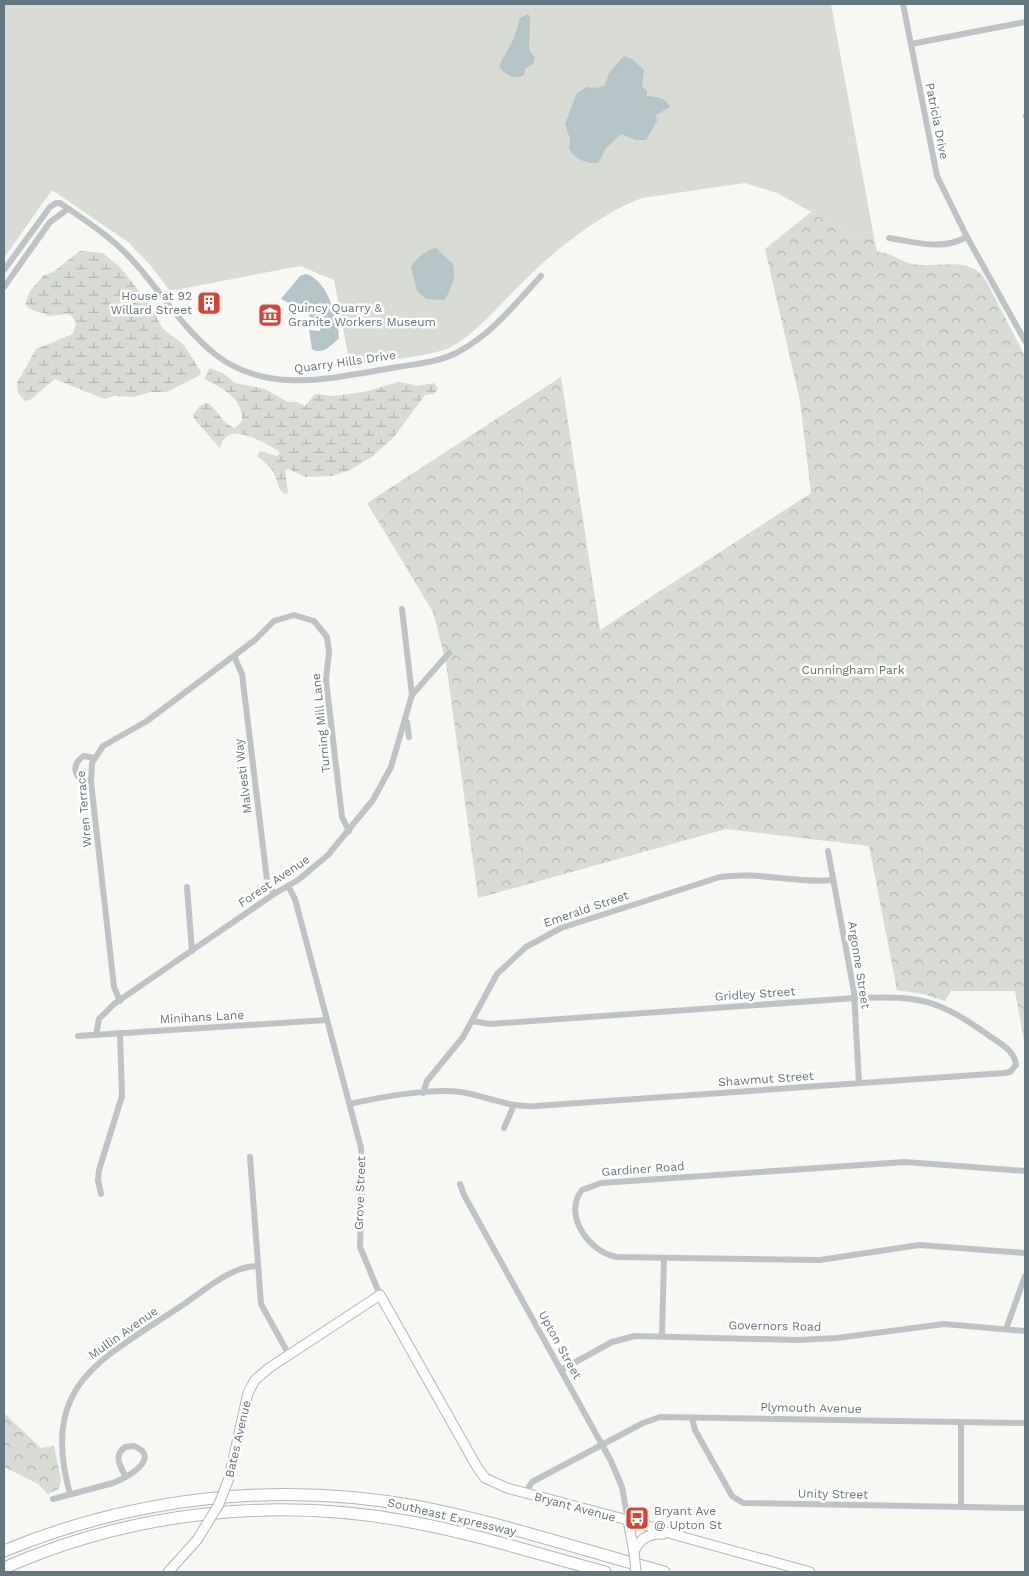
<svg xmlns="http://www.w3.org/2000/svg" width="1029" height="1576" font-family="'Work Sans',sans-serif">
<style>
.grass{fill:#d8dcd4}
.wetland{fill:url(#wetland-marsh)}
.park{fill:url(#park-crowns)}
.water{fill:#b5c4c6}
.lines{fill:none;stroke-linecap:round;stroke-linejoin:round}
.stream{stroke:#b5c4c6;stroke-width:2.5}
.secondary-casing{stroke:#b1b8bb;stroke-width:11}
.highway-casing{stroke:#b2b7b9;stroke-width:13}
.street{stroke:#bec4c6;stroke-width:6}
.secondary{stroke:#fff;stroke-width:9}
.highway{stroke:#fff;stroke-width:11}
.secondary-bridge-casing{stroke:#b1b8bb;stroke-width:11;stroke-linecap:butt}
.secondary-bridge{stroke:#fff;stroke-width:9}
.labels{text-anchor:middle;stroke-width:5;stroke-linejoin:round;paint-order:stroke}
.street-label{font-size:12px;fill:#64767e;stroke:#fff}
.poi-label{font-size:12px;fill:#64767e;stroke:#fff;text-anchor:start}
.park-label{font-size:12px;fill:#687662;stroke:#fff}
</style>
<defs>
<pattern id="wetland-marsh" width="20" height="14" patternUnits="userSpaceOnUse" patternTransform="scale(1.25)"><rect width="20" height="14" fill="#d8dcd4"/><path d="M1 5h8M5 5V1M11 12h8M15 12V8" fill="none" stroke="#b3b7b1"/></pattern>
<pattern id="park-crowns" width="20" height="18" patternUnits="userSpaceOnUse" patternTransform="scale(1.25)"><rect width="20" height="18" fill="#d8dcd4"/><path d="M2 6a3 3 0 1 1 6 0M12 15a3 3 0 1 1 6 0" fill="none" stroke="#b3b7b1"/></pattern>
</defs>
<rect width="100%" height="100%" fill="#f7f7f4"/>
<!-- grass -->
<path class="grass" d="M4,4H831L873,232L853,235L777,193L745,183L642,198C601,213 552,252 522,283C500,304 478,332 451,347C432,357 375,361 350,365L334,280L300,266L170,291L151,266L128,242L52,190L4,258Z"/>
<!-- wetland -->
<g class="wetland">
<path d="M80,251L103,253L120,267L150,305L163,329L184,345L201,372L200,375L167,392H151L133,397L114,396L104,399L55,379L30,400L25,401L18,393L17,383L36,349L73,334L76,324L72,316L67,314L48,316C41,310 29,312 25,304L30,291L44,275L53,272Z"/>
<path d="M210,368L224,374L235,383L265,389L288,402H297L305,406L315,394L333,396L364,392L399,382L418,386L434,383L438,389L434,394L425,395L394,437L373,456L350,470L332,476L305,477L289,469L285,470L288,493L285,494L280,490C274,472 273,468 257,456L260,451L277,456L280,453L277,450C262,442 227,419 220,448L195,420L193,416C197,409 200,404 208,403C219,411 221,423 235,428L242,421C244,399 221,387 204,379Z"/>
</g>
<!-- park -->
<g class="park">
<path d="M811,212L853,235L873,232L877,252C889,251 901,262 913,264C938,269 968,255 985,279L1025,356V1046L1015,991H951L945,1001L923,994L897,990L869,846L726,829L478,898L446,663L433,612L367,503L561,377L600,630L811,493L800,401L765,249Z"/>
<path d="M4,1413L41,1448L54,1446L61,1479L59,1489L48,1494L38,1484L4,1467Z"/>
</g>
<!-- water -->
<g class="water">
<path d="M528,14L530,17L529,50L535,58L533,64L525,69L524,75C515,81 504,74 499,66L514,38L520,18Z"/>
<path d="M624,56L632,59L644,70L642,86L647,91V96C656,97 666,97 670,107L656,115L657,121L646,140H636L621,134L606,148L598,163C586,164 575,159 569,149L570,139L565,124L577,93L587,87L597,88L605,85L609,73Z"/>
<path d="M436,248L453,264L454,270V280L445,300L426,299L417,291L411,267C415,259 428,249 436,248Z"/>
<path d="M306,274C319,277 332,298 332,310L339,315L336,322L340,324L338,328L339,338C333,344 322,356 312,349L309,330L320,331V328L305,311L281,299L300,276Z"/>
</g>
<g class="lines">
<!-- stream -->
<path class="stream" d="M1024,116L1025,118"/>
<!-- secondary casing -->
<g class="secondary-casing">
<g id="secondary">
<path d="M229,1478L248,1393L255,1380L269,1368L380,1295L477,1467L485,1478L507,1488L639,1523L672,1534L810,1572"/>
<path d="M628,1520L634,1552"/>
<path d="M634,1552C639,1539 649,1533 663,1534"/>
<path d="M168,1572L197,1540"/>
</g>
</g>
<!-- highway casing -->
<g class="highway-casing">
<g id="highway">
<path d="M4,1551C134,1497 277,1481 415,1506C499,1522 582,1550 664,1572"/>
<path d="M4,1568C130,1512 275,1496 411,1522C477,1534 541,1555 605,1572"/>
</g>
</g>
<!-- street -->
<g class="street">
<path d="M903,4L937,176L967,237L1025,341"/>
<path d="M911,44L1025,22"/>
<path d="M889,238C916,242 941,251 967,237"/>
<path d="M4,270L50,207L56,203H60C85,220 114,239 134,262C162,293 183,329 216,355C268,395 333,378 392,368C413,364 438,363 458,352C491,335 516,303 541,276"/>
<path d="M4,287L50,222L68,209"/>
<path d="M402,609L412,695"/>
<path d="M234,656L242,674L267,880L274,894"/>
<path d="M407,722L409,737"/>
<path d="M91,782C75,781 69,765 84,756L94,758"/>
<path d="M828,851L854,992L859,1083"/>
<path d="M288,886L295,899L361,1148L362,1183L360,1247L380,1295"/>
<path d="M187,887L192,951"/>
<path d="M120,1001L114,987L91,782L92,763L103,746L147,721L255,640L274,621L294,615L314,621L327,637L329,652L326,680L342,817L349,831"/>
<path d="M96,1035L99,1019L114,1004L274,894L298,880L328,855L373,800L391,767L412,695L449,653"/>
<path d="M78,1036L327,1020"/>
<path d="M423,1093L427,1081L463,1037L497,974L526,947L561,928L720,877C758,871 795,884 833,880"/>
<path d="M350,1104C379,1097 432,1088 461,1092C486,1096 509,1108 536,1106L1004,1073L1010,1072L1016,1065C1015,1051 1001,1044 991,1037C936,998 921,996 855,998L490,1024L472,1021"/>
<path d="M504,1128L514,1105"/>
<path d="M250,1157L261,1304L289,1355"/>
<path d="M1025,1171L905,1162L601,1183L582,1190C562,1215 590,1253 617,1257L820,1260L919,1245L1025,1253"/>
<path d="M460,1184L464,1195L611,1461L622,1487L628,1520"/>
<path d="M101,1194L98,1180L99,1170L122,1096L120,1033"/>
<path d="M1006,1329L1025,1276"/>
<path d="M662,1336L664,1258"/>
<path d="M561,1370L612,1342L635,1336L798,1340L837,1338L944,1324L1025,1331"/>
<path d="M692,1418L695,1430L732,1496L743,1503L1025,1508"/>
<path d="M525,1493L532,1482L643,1423L660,1417L1025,1423"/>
<path d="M70,1494C40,1384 99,1361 178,1308C202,1293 228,1267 257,1266"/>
<path d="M53,1499L113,1483C126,1478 163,1458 134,1446L125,1447C113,1456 120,1466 126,1477"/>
<path d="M961,1507V1422"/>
</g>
<!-- secondary -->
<use href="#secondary" class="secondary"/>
<!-- highway -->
<use href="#highway" class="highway"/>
<!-- secondary-bridge casing -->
<g class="secondary-bridge-casing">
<g id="secondary-bridge">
<path d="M197,1540L219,1504L229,1478"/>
<path d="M634,1552L636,1572"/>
</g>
</g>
<!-- secondary-bridge -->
<use href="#secondary-bridge" class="secondary-bridge"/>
</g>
<!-- icons -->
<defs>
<g id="building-square" transform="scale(1.25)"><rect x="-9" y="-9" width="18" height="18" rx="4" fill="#db4030" stroke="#fff"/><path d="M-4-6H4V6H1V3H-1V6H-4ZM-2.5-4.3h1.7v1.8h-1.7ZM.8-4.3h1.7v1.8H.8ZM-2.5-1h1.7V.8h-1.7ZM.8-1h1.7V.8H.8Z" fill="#fff"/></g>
<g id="museum-square" transform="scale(1.25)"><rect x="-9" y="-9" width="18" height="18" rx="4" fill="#db4030" stroke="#fff"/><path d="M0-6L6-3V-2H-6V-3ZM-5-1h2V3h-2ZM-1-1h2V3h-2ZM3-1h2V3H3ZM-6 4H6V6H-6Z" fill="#fff"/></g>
<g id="bus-square" transform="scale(1.25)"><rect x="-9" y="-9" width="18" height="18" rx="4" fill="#db4030" stroke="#fff"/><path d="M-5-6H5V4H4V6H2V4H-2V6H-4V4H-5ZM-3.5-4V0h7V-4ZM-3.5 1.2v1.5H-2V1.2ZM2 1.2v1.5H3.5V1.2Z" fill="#fff"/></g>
</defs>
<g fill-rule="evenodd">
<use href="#building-square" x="209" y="303"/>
<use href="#museum-square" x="270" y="315"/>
<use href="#bus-square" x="637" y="1518"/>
</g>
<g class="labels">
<!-- street labels -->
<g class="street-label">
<text transform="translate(937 121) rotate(79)" y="4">Patricia Drive</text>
<text transform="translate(345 362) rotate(-8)" y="4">Quarry Hills Drive</text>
<text transform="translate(321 723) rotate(-96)" y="4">Turning Mill Lane</text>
<text transform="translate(243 776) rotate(-97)" y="4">Malvesti Way</text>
<text transform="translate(84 809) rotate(-95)" y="4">Wren Terrace</text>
<text transform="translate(274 881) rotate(-34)" y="4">Forest Avenue</text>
<text transform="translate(586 909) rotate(-19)" y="4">Emerald Street</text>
<text transform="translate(859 965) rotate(81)" y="4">Argonne Street</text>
<text transform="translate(755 994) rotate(-4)" y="4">Gridley Street</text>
<text transform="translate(202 1017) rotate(-3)" y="4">Minihans Lane</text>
<text transform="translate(766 1079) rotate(-4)" y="4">Shawmut Street</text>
<text transform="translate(643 1169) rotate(-4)" y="4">Gardiner Road</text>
<text transform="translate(360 1193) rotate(-88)" y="4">Grove Street</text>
<text transform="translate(775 1326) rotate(1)" y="4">Governors Road</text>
<text transform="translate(123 1333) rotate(-35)" y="4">Mullin Avenue</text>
<text transform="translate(560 1345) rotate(61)" y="4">Upton Street</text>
<text transform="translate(811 1408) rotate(1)" y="4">Plymouth Avenue</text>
<text transform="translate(238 1439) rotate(-77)" y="4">Bates Avenue</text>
<text transform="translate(833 1494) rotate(1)" y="4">Unity Street</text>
<text transform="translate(575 1507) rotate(15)" y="4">Bryant Avenue</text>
<text transform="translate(452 1517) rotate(13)" y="4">Southeast Expressway</text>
</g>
<!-- poi labels -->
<g class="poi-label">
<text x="192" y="300" text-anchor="end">House at 92<tspan x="192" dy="14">Willard Street</tspan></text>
<text x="288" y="312">Quincy Quarry &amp;<tspan x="288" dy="14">Granite Workers Museum</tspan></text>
<text x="654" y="1515">Bryant Ave<tspan x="654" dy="14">@ Upton St</tspan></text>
</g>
<!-- park labels -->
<g class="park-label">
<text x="853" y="674">Cunningham Park</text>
</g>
</g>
<!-- border -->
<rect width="1029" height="1576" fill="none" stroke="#64767e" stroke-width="10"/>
</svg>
